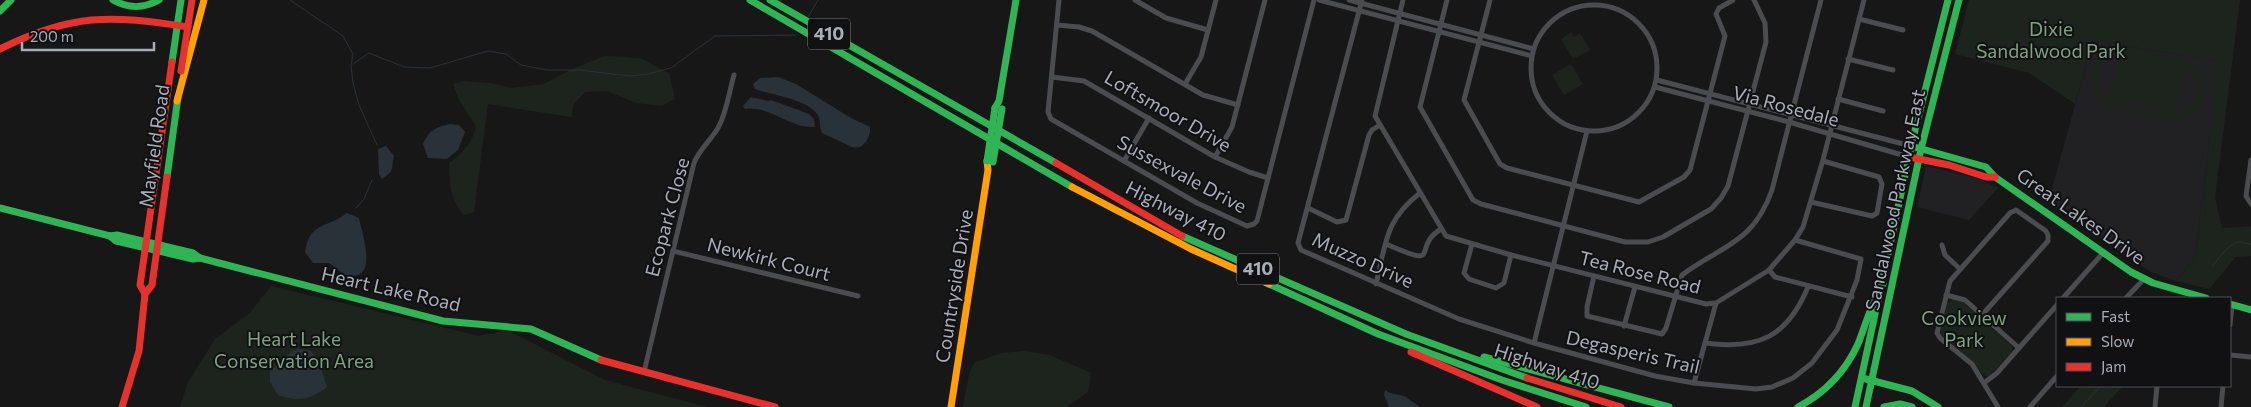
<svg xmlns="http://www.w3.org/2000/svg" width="2251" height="407" font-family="Commissioner,sans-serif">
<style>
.built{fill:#212123}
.green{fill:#1d241e;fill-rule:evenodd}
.water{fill:#2a3239}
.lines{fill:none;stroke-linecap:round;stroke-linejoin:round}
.stream{stroke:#2a3239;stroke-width:1}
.street{stroke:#4b4c50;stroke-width:5}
.fast{stroke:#30b455;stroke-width:7}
.slow{stroke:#ff9f0a;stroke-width:7}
.jam{stroke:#e5322d;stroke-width:7}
.fast-bridge{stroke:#30b455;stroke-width:7}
.labels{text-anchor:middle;stroke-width:4;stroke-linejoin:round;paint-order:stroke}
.shield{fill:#111113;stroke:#7b7e86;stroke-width:1}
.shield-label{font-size:18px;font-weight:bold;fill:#a8adb8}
.park-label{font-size:19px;fill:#7fa381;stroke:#111113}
.street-label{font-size:19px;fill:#a8adb8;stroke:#111113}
</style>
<rect width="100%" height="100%" fill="#171717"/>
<!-- built -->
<g class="built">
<path d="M2093,40L2217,61L2209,145L2195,259L2176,281L2151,272L2048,203Z"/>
<path d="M1926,166L1976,178L1998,188L1969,220L1917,207Z"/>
</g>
<!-- green -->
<g class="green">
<path d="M1969,0H2240L2215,198L2222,228L2251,226V256L2236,257L2209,289L2176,281L2195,259L2209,145L2216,61L2093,40L2075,104L2029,73L1955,54Z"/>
<path d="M1571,32L1574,37L1580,33L1590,50L1573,59L1561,39Z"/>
<path d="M2115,46H2126L2186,62C2214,76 2211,117 2179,121L2178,124L2099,104L2100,100C2083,81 2090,53 2115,46ZM2122,53L2187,70C2194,76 2199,83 2198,93C2195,132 2133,105 2111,99C2088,87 2095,55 2121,53L2110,97L2174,114L2185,70Z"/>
<path d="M604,56L640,58L669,73L675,99L661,106L636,103L607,91L585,92L574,104L571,117L488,104L474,212L464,215C449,198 450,185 449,163C461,155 474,141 476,126L458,98L453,84L463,81L490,83L512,88L544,84L570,70Z"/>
<path d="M1571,64L1583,84L1564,95L1552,75Z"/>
<path d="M271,286L479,336L507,330L605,380L707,407H180L188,382L215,339L250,313Z"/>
<path d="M1953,299L1964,303L2013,347L2011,353L1989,376L1983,375L1972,360L1940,334L1947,303Z"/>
<path d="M1023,351L1050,355L1091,373L1088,392L1067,407H963L969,374L974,363L1001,353Z"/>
<path d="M2081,386H2123L2104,407H2062Z"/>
</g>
<!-- water -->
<g class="water">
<path d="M778,77L796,84L851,118L870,127C871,137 863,151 852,147L822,133C819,127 821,119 817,114C807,99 771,95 755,89L753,84L760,78Z"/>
<path d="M751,97L768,101L771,100L809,114L814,119L815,127C791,129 769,105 745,109L743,106Z"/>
<path d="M450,124L459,125L465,132L458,150L447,159L428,158L423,144C429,130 436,127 450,124Z"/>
<path d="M386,146L394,156L391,172L382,179L379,174L378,149Z"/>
<path d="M347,213L359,218C361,231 374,264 360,274C357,276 351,276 348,277L329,263H313L305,252C310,221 326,229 347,213Z"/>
<path d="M299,349L311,351L318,360L327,387C310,400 298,402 278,395L270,382V371L293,350Z"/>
<path d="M1385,390L1390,393L1404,396L1420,407H1389L1384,395Z"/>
</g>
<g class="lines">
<!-- stream -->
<g class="stream">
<path d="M290,0L343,36L353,54L351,66L353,83L359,105L377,145"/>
<path d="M808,17L818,0"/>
<path d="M353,64L369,53L404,67L430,68L488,51L506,54L521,65L547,70H579L630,76L648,74L671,68L715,36L796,35"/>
<path d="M356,208L364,199L372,180"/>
<path d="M2213,265C2218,259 2231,242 2239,242C2242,242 2247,244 2251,244"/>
<path d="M2081,407L2101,386"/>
</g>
<!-- street -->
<g class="street">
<path d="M1059,0L1048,112L1051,119L1197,203L1247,226L1254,224L1257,221L1314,0"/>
<path d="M1135,0L1166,18L1208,30"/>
<path d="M1319,0L1532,56"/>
<path d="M1349,0L1534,49"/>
<path d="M1362,0L1298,243L1301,250L1459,319L1534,343L1655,376L1694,383L1756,389L1772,387L1793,378L1812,363L1837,330L1857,280L1861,259L1795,240"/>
<path d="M1403,0L1375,116L1446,236L1511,255L1706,304L1716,303L1769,270L1795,240L1803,227L1823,160L1864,0"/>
<path d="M1447,0L1420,107L1473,200L1481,204L1625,242H1648L1663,237L1711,209L1721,198L1728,186L1766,42L1765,23L1754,0"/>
<path d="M1490,0L1464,100L1500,164L1507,168L1639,202L1684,177L1690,170L1725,36L1716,14L1719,8L1733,0"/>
<circle cx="1594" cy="68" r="63"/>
<path d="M1859,19L1903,30"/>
<path d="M1057,25L1079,27L1092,31L1203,95L1238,105"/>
<path d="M1848,59L1893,70"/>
<path d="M1052,77L1084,81L1215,157L1249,172L1268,178"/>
<path d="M1657,80L1911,146"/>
<path d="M1185,84L1201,57L1216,0"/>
<path d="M1655,87L1789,122L1909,157"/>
<path d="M1838,99L1883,111"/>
<path d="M1215,157L1232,127L1265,0"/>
<path d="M2251,160L2246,196L2251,204"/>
<path d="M1124,161L1149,118"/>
<path d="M1811,202L1872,216L1877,213L1882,184L1879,177L1823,161"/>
<path d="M1308,208L1337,222L1346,220L1369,135L1372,130L1380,125"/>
<path d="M1386,244C1445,270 1410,248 1441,229"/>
<path d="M1472,244L1464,273L1469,279L1496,288L1504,283L1511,255"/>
<path d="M1942,245L1945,255L1960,269"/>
<path d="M673,251L858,296"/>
<path d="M1769,270L1775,277L1852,297"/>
<path d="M1594,276L1587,307V316L1662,334L1666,328L1682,275C1722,245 1753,244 1772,190L1821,0"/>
<path d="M1376,284C1386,243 1385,220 1420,193"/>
<path d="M1946,295L1965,300L2019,348"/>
<path d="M2063,298L2103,253"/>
<path d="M2126,298L2144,279"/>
<path d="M1982,315L2048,241V235L2046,231L2016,210L2010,213L1950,281L1937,333L1940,338L1972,364L1998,407"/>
<path d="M2230,325L2232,305"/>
<path d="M1624,326L1635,287"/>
<path d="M1534,343L1587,131"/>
<path d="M1705,343C1759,350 1787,337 1808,287"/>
<path d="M2230,355L2251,357"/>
<path d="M644,372L694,163C699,150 711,140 718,128C727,112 729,92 734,75"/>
<path d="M1694,383L1716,303"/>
<path d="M1984,383L1997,373L2057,305"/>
<path d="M2030,407L2057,376"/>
<path d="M2155,407L2157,386"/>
<path d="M2221,407L2223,386"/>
</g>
<!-- fast -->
<g class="fast">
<path d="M113,0C129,9 143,9 159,0"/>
<path d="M750,0L1072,187"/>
<path d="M770,0L1056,163"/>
<path d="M0,11L11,0"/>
<path d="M172,62L181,0"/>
<path d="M995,108L999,101L1016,0"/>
<path d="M1911,146L1986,167L1995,177L2131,272L2153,283L2206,298"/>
<path d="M167,177L178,97"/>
<path d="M0,208L110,236L117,235L193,253L200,258"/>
<path d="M110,236L116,241L193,259L200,258L443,321L531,329L601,360"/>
<path d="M1182,236L1406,334L1527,378"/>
<path d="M1269,284L1378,334L1502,380L1586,407"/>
<path d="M2230,304L2251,310"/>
<path d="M1484,357L1669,407"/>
<path d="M1862,378L1912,391L1938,407"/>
<path d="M1798,407C1825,393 1845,372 1858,344C1866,324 1871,303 1883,284"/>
<path d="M1855,407L1913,138L1948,0"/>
<path d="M1866,407L1921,149L1959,0"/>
<path d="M1884,407L1900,404L1912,407"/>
</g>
<!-- slow -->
<g class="slow">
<path d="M177,101L204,0"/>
<path d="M1072,187L1191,249L1269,284"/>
<path d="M951,407L988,170L987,161"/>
</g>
<!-- jam -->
<g class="jam">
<path d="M0,49C72,13 110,15 188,27"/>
<path d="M181,71L192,0"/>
<path d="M1909,157L1949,165L1986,177H1995"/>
<path d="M1056,163L1182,236"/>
<path d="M145,294L140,285L172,62"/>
<path d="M1411,352L1537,407"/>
<path d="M601,360L775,407"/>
<path d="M1527,378L1621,407"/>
<path d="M122,407L139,351L145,294L152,285L167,177"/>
</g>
<!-- fast-bridge -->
<g class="fast-bridge">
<path d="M987,161L995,108"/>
<path d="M993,162L1002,109"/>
</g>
</g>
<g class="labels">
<!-- shield labels -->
<g class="shield">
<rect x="808" y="18.5" width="42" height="31" rx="4"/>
<rect x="1237" y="253.5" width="42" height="31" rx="4"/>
</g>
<g class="shield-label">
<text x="829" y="40">410</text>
<text x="1258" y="275">410</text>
</g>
<!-- park labels -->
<g class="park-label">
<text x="2051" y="36">Dixie<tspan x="2051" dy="22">Sandalwood Park</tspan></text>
<text x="1964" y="325">Cookview<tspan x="1964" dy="22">Park</tspan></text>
<text x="294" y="346">Heart Lake<tspan x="294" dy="22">Conservation Area</tspan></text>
</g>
<!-- street labels -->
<g class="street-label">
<text transform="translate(1786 106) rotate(15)" y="7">Via Rosedale</text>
<text transform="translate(1168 111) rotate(30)" y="7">Loftsmoor Drive</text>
<text transform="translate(154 146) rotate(-82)" y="7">Mayfield Road</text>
<text transform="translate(1182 174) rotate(28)" y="7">Sussexvale Drive</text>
<text transform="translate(1895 200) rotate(-78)" y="7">Sandalwood Parkway East</text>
<text transform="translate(1176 211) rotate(27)" y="7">Highway 410</text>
<text transform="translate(2081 216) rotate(35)" y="7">Great Lakes Drive</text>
<text transform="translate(667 217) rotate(-75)" y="7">Ecopark Close</text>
<text transform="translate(769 259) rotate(14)" y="7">Newkirk Court</text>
<text transform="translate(1363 260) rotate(24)" y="7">Muzzo Drive</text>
<text transform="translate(1640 272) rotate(14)" y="7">Tea Rose Road</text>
<text transform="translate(954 286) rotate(-81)" y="7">Countryside Drive</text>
<text transform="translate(391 289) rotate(13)" y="7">Heart Lake Road</text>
<text transform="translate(1633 352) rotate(13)" y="7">Degasperis Trail</text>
<text transform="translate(1547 366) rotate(18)" y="7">Highway 410</text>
</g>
</g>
<!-- legend -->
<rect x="2056" y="297" width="175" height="90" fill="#111113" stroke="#4d4f55"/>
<rect x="2066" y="313" width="25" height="8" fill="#30b455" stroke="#4d4f55"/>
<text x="2101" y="322" font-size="15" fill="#a8adb8">Fast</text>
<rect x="2066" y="338" width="25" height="8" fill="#ff9f0a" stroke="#4d4f55"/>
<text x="2101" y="347" font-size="15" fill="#a8adb8">Slow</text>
<rect x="2066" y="363" width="25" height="8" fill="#e5322d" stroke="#4d4f55"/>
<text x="2101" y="372" font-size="15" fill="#a8adb8">Jam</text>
<!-- scale -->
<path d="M22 42v8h132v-8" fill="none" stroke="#a8adb8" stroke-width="2.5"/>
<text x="30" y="42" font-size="15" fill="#a8adb8" stroke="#111113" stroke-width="4" paint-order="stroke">200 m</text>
</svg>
